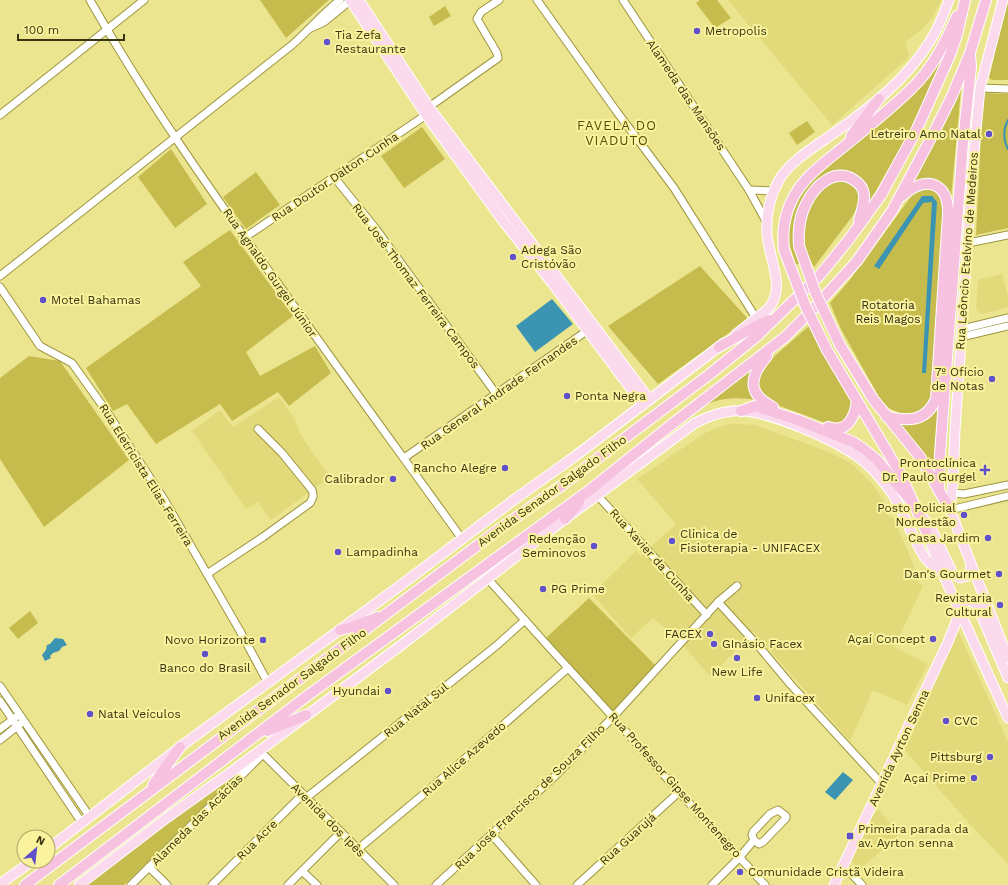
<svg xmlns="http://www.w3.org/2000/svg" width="1008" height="885" font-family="'Work Sans',sans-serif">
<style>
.built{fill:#e2d97a}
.green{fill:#c6bc4e}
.water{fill:#3b94b2}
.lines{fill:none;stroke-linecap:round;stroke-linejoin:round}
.stream{stroke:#3b94b2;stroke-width:2}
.minor-casing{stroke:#9e9640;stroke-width:9}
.major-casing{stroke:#fff;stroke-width:11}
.highway-casing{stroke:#fff;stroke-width:12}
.minor{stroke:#fff;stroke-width:7}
.major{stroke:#fadaec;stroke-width:9}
.highway{stroke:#f6c2e0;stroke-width:10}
.highway-bridge-casing{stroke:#fff;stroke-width:12;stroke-linecap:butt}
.highway-bridge{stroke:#f6c2e0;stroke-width:10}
.poi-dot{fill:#6050c9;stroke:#faf29c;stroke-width:1.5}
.labels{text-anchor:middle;stroke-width:4;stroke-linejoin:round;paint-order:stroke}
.poi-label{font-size:12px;fill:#393511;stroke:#faf29c;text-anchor:end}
.street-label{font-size:12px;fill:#393511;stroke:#faf29c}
.park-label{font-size:12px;fill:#2d2b14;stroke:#faf29c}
.neighbourhood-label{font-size:13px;letter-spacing:1px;fill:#544d02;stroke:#faf29c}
</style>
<rect width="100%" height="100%" fill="#ece58f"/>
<!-- built -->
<g class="built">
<path d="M728,0H941L932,18L921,30L905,42L909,54L906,60L832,125Z"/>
<path d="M1002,274L1008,296V307L983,314L978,312L976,308L978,280Z"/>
<path d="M279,397L294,418L300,434L330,477L271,520L258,502L246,509L192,431L220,410L233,427Z"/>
<path d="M733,424L755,425L824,450L851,463L874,486L885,503L884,509L888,516L893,517L914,566V572L919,583L923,586L894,647L928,664L907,705L873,690L850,741L753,631L711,677L676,638L653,618L631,638L592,594L636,551L641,556L676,524L637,479L705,433L722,426Z"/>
<path d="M956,629L958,631L1008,742V864L969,823L901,746Z"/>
<path d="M879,810L899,834L859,870L849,858L851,853L861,844L860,836L864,824Z"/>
</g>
<!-- green -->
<g class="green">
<path d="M260,0H329L286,38Z"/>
<path d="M700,0H717L731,18L715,28L696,3Z"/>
<path d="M1007,0H1008V80H992L989,78Z"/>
<path d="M445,6L451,16L434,26L429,17Z"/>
<path d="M946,47L951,50L901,147L870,201L865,198L869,191C850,147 808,181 797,212C790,228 795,247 800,263L796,265L789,243V222L795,202L806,187L826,166L876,124Z"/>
<path d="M962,79L951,198C943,180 932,174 913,183Z"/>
<path d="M983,93L1008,94V228L976,235Z"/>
<path d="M807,121L815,132L797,145L789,133Z"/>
<path d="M422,127L445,159L404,188L381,156Z"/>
<path d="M171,149L207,204L175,228L138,177Z"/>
<path d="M256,172L280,205L246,229L223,197Z"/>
<path d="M840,180L849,181L859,191V202L854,214L814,267C811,261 808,256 806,250C797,222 812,188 840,180Z"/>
<path d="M935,188L946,200L931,400L923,410L913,414L899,413L889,408L880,399L841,329L830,303L849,281L910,198L917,190Z"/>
<path d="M230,230L293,316L246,352L260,376L315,346L331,373L289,406L278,392L232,421L220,404L156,444L127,404L113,411L86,368L201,286L183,262Z"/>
<path d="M700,266L748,319L658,384L608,326Z"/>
<path d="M809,326L851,400C850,415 847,423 831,425L767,401L758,391L756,382L760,369Z"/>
<path d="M29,356L60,361L129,460L44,527L0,459V378Z"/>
<path d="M753,368L757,400C736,397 722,397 703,406Z"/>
<path d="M938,404L935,458L937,474L910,436L897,423C916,426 930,421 938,404Z"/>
<path d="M589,598L655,665L613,711L546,638Z"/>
<path d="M30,611L38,623L18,639L9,628Z"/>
<path d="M254,758L124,885H83Z"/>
</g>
<!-- water -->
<g class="water">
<path d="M922,196H932L937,202L926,373H922L932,202L923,203L879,269L874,266Z"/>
<path d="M552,299L573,324L535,352L516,326Z"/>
<path d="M55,638L63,639L67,645L62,647L59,651L53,653L50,656L51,658L45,661L42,655L46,650L47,645L50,644Z"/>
<path d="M843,772L853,780L835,800L825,792Z"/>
</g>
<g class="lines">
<!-- stream -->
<path class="stream" d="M1008,120C1003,129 1003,140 1008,149"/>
<!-- minor casing -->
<g class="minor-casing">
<g id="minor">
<path d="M90,0C146,99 212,193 279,285C339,370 401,454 462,539"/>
<path d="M537,0L617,112L674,188L756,318"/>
<path d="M623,0L749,190L767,223"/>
<path d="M311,28L324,22L351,0"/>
<path d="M980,88L1008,89"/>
<path d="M429,107L498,58L497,53L477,19L481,12L499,0"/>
<path d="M0,115L144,0"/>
<path d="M334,177L376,229L497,395"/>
<path d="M749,190L774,191"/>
<path d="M244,238L426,115"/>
<path d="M968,243L1008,235"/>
<path d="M0,276L292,45C309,30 322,14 340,0"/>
<path d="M0,287L40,346L72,363L107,412L165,501L240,631L268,683"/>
<path d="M962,329L1008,318"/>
<path d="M961,337L1008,326"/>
<path d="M404,458L591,328"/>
<path d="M952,493L964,494L1008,485"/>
<path d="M598,496L707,615"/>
<path d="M950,510L1008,496"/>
<path d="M207,574L263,537L310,503C313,498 314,496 312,490L282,453L258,429"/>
<path d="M488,579L548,646L613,717L679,792L765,885"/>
<path d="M718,602L761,649L791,685L882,784"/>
<path d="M0,686L90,817"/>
<path d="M0,701L82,823"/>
<path d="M0,729L16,717"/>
<path d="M0,740L20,724"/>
<path d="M306,798L496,646L525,620"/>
<path d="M492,835L536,885"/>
<path d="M358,849L437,783L568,668"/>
<path d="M843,865L862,885"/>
<path d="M149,867L167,885"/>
<path d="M302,871L317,885"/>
<path d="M131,885L263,754L394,885"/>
<path d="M212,885L303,794"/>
<path d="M288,885L341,832"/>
<path d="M436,885L554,777L613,717L718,602L737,586"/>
<path d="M577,885L679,792"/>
<path d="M712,885L739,858L754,840L759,844L763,842L786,818V816L778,810L770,814L753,832L752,835L754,840"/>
</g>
</g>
<!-- major casing -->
<g class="major-casing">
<g id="major">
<path d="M350,0L426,115L503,221L552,283L643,405"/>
<path d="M359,0L429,107L650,400"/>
<path d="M1003,0L980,88L973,162L955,430L953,481L950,510L1008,658"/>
<path d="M736,334L768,309C787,288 768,257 767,233C766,215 770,196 779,180C790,161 816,146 834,133C870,108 907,79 930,41C938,29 944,14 949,0"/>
<path d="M921,514L932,530L953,574L960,578L967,576L970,572L971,566"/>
<path d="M926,531L942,572L1008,718"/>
<path d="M48,849L180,747L401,585L515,499L574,457L724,343"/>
<path d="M0,884L32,861"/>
<path d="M79,885L168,817L231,772L404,643L565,519L695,423C707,417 719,412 733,411C765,408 842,442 867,464C875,471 882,480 889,489C898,501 904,515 910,529C915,539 919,550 926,559C930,564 936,568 942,572"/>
<path d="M834,885L948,642L956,622L960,606L967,601L973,602L977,605L1008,678"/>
</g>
</g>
<!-- highway casing -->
<g class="highway-casing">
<g id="highway">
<path d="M851,136L879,99"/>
<path d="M799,246C798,230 799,216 807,202C815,186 835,167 854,180C859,183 863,188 864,194C865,203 861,213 859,221"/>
<path d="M784,250C782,233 784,216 792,200C803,176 828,160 847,144C869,126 892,108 912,88C933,68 945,42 957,16"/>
<path d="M840,345L873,399L920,457L950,510"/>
<path d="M719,347L756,326L769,320"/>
<path d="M827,350L900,473L926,531"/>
<path d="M767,356C749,377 747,394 773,407"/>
<path d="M741,411L755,406L798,420L853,442L865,450L877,460L916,507"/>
<path d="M886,416C908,422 926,422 936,399L948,215C949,181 925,175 902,196"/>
<path d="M828,427C847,434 855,417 857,401"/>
<path d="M939,491L940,454L963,142L971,67L970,54"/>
<path d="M565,519L579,503"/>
<path d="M340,630L353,627L378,617"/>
<path d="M267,731L306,715"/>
<path d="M153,785L180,747"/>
<path d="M25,885L498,530L561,486L710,374L757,336L820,275L850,238L881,195L917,129L950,55L957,35L965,0"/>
<path d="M59,885L307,696L591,489L671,425L785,337L817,305L857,261L892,211L932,136L952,96L970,53L986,0"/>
</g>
</g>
<!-- minor -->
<use href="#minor" class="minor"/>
<!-- major -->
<use href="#major" class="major"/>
<!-- highway -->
<use href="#highway" class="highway"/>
<!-- highway-bridge casing -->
<g class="highway-bridge-casing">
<g id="highway-bridge">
<path d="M799,246L816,294L840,345"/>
<path d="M784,250L805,305L827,350"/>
</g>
</g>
<!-- highway-bridge -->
<use href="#highway-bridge" class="highway-bridge"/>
</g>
<!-- markers -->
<g class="poi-dot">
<circle cx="697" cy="31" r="4"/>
<circle cx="327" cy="42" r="4"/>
<circle cx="989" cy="134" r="4"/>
<circle cx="513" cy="257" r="4"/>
<circle cx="43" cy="300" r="4"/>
<circle cx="992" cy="379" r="4"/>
<circle cx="567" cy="396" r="4"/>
<circle cx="505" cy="468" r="4"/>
<path d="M983 464h4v4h4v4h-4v4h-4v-4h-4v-4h4z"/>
<circle cx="393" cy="479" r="4"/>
<circle cx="964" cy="515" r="4"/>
<circle cx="988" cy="538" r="4"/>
<circle cx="672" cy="541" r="4"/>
<circle cx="594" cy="546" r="4"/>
<circle cx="338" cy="552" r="4"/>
<circle cx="999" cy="574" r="4"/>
<circle cx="543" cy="589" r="4"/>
<circle cx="1000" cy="605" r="4"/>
<circle cx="710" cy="634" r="4"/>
<circle cx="933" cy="639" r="4"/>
<circle cx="263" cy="640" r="4"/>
<circle cx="714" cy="644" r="4"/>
<circle cx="205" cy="654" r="4"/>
<circle cx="737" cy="658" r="4"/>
<circle cx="388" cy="691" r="4"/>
<circle cx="757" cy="698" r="4"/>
<circle cx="90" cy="714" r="4"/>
<circle cx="946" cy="721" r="4"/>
<circle cx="990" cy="757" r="4"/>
<circle cx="974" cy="778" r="4"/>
<rect x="846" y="832" width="8" height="8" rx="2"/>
<circle cx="740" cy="872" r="4"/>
</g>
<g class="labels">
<!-- poi labels -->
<g class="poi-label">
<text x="705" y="35" text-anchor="start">Metropolis</text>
<text x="335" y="39" text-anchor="start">Tia Zefa<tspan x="335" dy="14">Restaurante</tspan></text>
<text x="981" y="138">Letreiro Amo Natal</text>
<text x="521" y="254" text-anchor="start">Adega São<tspan x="521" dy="14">Cristóvão</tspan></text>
<text x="51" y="304" text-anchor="start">Motel Bahamas</text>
<text x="984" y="376">7º Ofício<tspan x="984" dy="14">de Notas</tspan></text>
<text x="575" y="400" text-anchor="start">Ponta Negra</text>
<text x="976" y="467">Prontoclínica<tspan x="976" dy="14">Dr. Paulo Gurgel</tspan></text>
<text x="497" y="472">Rancho Alegre</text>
<text x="385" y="483">Calibrador</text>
<text x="956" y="512">Posto Policial<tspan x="956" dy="14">Nordestão</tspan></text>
<text x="680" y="538" text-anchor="start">Clinica de<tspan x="680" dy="14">Fisioterapia - UNIFACEX</tspan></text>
<text x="980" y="542">Casa Jardim</text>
<text x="586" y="543">Redenção<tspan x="586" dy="14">Seminovos</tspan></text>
<text x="346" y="556" text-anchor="start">Lampadinha</text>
<text x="991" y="578">Dan's Gourmet</text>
<text x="551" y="593" text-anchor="start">PG Prime</text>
<text x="992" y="602">Revistaria<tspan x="992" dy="14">Cultural</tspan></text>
<text x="702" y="638">FACEX</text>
<text x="925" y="643">Açaí Concept</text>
<text x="255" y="644">Novo Horizonte</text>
<text x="722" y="648" text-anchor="start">GInásio Facex</text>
<text x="205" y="672" text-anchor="middle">Banco do Brasil</text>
<text x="737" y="676" text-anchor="middle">New Life</text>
<text x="380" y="695">Hyundai</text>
<text x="765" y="702" text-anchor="start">Unifacex</text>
<text x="98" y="718" text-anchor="start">Natal Veículos</text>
<text x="954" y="725" text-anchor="start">CVC</text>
<text x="982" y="761">Pittsburg</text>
<text x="966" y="782">Açaí Prime</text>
<text x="858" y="833" text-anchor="start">Primeira parada da<tspan x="858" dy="14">av. Ayrton senna</tspan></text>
<text x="748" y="876" text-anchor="start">Comunidade Cristã Videira</text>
</g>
<!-- street labels -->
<g class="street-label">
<text transform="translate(686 95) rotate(56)" y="4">Alameda das Mansões</text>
<text transform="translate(335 177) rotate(-34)" y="4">Rua Doutor Dalton Cunha</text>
<text transform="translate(967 251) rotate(-86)" y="4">Rua Leôncio Etelvino de Medeiros</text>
<text transform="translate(270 273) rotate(55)" y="4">Rua Agnaldo Gurgel Júnior</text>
<text transform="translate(416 286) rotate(53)" y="4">Rua José Thomaz Ferreira Campos</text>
<text transform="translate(499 393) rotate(-35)" y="4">Rua General Andrade Fernandes</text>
<text transform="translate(146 475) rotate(58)" y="4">Rua Eletricista Elias Ferreira</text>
<text transform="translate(552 491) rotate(-36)" y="4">Avenida Senador Salgado Filho</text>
<text transform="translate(652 555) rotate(48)" y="4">Rua Xavier da Cunha</text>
<text transform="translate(292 684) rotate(-36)" y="4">Avenida Senador Salgado Filho</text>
<text transform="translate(416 710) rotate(-39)" y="4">Rua Natal Sul</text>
<text transform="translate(899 748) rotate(-65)" y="4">Avenida Ayrton Senna</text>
<text transform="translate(464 759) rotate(-41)" y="4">Rua Alice Azevedo</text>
<text transform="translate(675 785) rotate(48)" y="4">Rua Professor Gipse Montenegro</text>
<text transform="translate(530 797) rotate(-44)" y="4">Rua José Francisco de Souza Filho</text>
<text transform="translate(197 820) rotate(-45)" y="4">Alameda das Acácias</text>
<text transform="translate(328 820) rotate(45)" y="4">Avenida dos Ipês</text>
<text transform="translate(628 839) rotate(-42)" y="4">Rua Guarujá</text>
<text transform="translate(257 840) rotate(-45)" y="4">Rua Acre</text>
</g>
<!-- park labels -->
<g class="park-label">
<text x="888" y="309">Rotatoria<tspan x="888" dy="14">Reis Magos</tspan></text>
</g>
<!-- neighbourhood labels -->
<g class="neighbourhood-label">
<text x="617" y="130">FAVELA DO<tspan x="617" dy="15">VIADUTO</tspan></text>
</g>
</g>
<!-- north arrow -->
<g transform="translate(36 849) rotate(28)"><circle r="19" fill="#faf29c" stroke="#ada664"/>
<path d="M0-3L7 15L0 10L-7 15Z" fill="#6050c9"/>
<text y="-6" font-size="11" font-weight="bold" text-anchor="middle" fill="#393511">N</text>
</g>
<!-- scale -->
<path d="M18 34v6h106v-6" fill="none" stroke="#393511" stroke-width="2"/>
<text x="24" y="34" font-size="12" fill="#393511" stroke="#faf29c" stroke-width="3" paint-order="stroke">100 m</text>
</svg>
